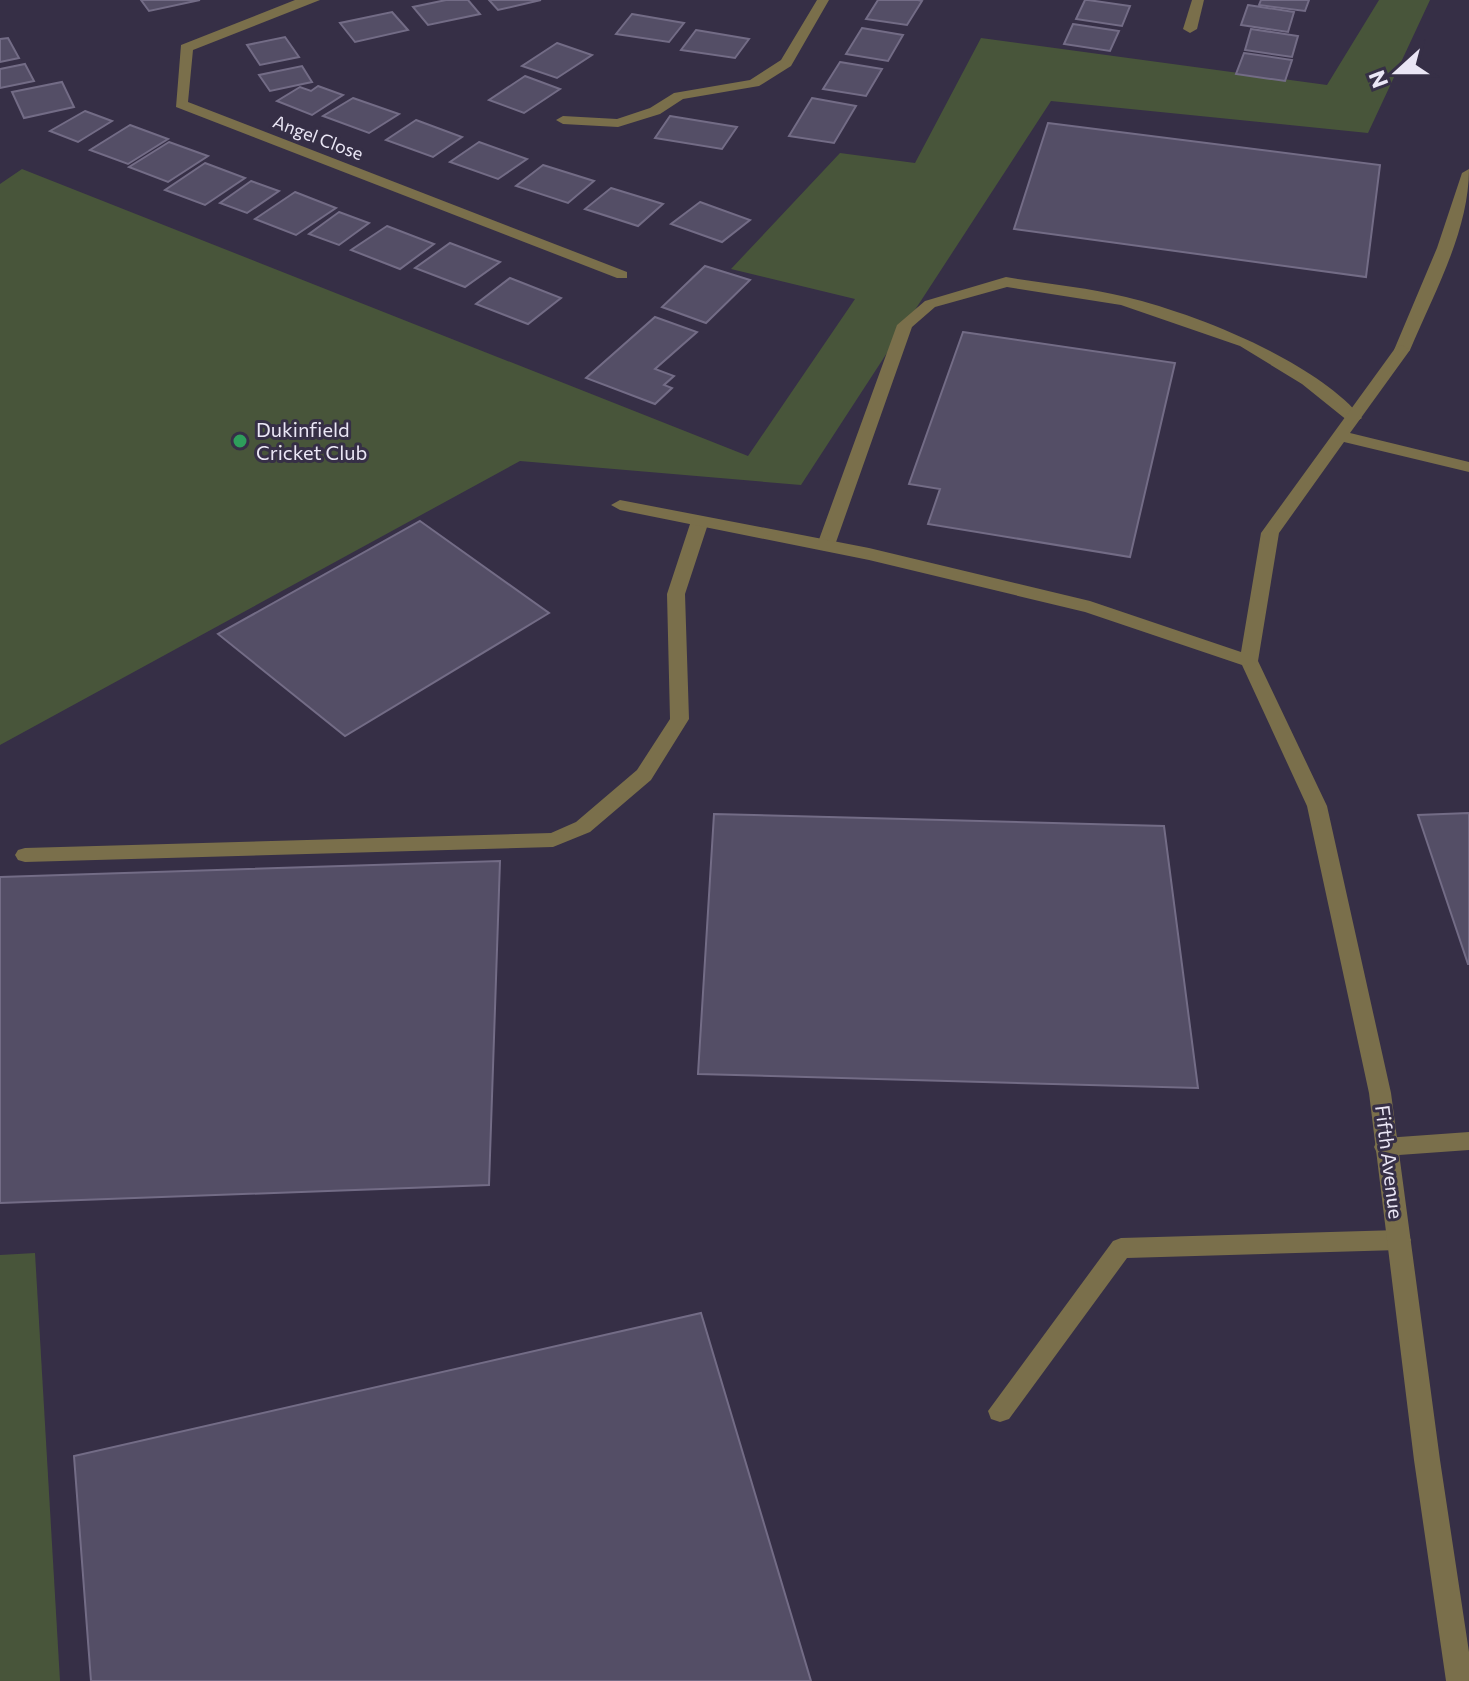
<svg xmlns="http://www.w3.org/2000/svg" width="1469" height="1681" font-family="Commissioner,sans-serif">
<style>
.green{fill:#48553a}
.building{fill:#544e66;stroke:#736c86;stroke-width:2}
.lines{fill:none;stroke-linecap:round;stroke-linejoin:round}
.service{fill:#7a6f4b;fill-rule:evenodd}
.minor{fill:#7a6f4b;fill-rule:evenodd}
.leisure-dot{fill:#2e9e5b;stroke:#362f46;stroke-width:3}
.labels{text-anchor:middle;stroke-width:6;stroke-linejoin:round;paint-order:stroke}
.far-street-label{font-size:18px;fill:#eae6f5;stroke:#362f46}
.poi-label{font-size:20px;fill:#eae6f5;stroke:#362f46;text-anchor:start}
.street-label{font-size:20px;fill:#eae6f5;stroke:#362f46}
</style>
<rect width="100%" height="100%" fill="#362f46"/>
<!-- green -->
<g class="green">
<path d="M1379,0H1430L1368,133L1051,101L801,485L520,461L0,745V184L22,169L748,456L855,299L731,269L840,153L915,163L981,38L1327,85Z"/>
<path d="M35,1253L60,1681H0V1255Z"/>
</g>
<!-- building -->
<g class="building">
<path d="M141,0H200L149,11Z"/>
<path d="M446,0H468L480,14L428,25L413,7Z"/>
<path d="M489,0H541L498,10Z"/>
<path d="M878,0H918L922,1L907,25L866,19Z"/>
<path d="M1085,0H1088L1130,6L1122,26L1076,19Z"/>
<path d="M1261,0H1309L1305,11L1259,5Z"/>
<path d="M1248,5L1294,12L1288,32L1241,25Z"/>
<path d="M392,12L408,30L355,42L340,23Z"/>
<path d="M632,14L684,23L669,42L616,34Z"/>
<path d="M1073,24L1119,31L1110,51L1064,44Z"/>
<path d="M862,28L903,35L888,61L846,54Z"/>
<path d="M1251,29L1298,36L1292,57L1245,50Z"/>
<path d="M696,30L749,39L735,58L681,50Z"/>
<path d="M285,37L299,57L260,65L247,45Z"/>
<path d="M8,38L19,58L0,62V39Z"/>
<path d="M557,43L592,55L557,78L522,66Z"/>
<path d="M1244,53L1292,60L1285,81L1236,74Z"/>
<path d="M840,62L882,69L866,96L823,89Z"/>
<path d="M25,64L34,81L0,88V69Z"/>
<path d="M302,66L312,82L270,91L259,75Z"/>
<path d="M525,76L560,89L524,113L489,100Z"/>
<path d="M62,82L74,107L24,118L12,92Z"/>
<path d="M318,86L343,95L312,115L277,101L300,87L311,91Z"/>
<path d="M353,98L399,114L369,133L323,116Z"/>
<path d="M812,98L856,106L834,143L789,136Z"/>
<path d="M85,111L112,121L78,142L50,131Z"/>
<path d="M670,116L737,127L722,149L655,138Z"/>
<path d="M416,120L462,137L433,157L386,140Z"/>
<path d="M1048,123L1380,165L1366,277L1014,229Z"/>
<path d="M130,125L168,139L128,164L90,150Z"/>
<path d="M169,142L208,156L168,182L129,167Z"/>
<path d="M479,142L527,159L498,179L450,162Z"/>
<path d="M205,163L245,178L205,205L165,190Z"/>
<path d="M543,165L594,181L568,203L516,186Z"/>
<path d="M251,181L279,191L247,213L220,203Z"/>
<path d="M611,188L663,204L638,226L585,209Z"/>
<path d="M295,192L336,208L296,235L255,219Z"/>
<path d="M700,202L750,220L722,242L671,224Z"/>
<path d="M339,212L369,223L339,245L309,234Z"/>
<path d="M387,226L434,244L400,269L351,250Z"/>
<path d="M450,243L500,262L465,287L415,268Z"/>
<path d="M705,266L750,280L706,323L662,307Z"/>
<path d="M510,278L561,298L528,324L476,304Z"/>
<path d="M655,317L697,332L655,369L674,376L664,385L672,388L655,404L586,378Z"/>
<path d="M963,332L1175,363L1130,557L928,524L940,489L909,484Z"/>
<path d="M420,521L549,613L345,736L218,634Z"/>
<path d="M1469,813V964H1468L1418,815Z"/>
<path d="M714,814L1164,826L1198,1088L698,1074Z"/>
<path d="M500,861L489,1185L0,1203V877Z"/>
<path d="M701,1313L811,1681H91L74,1456Z"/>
</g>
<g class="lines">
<!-- service -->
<g class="service">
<path d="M1469,169C1469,231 1434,293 1410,350L1402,355L1396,353L1394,350L1437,248L1462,173Z"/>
<path d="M1006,277C1046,284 1087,287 1126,297C1197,314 1315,361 1362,418L1354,423L1348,421L1302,384L1240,346L1121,305L1007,287L935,307L912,327L835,545L826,551L820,549L817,545L897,325L925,301Z"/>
<path d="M700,516L709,521L685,594L689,719L651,780L590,832L553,847L25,862L18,860L15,855L18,850L25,848L551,833L576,822L637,770L670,719L667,594L691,521Z"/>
<path d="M1469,1132V1150L1385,1156L1377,1153L1374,1147L1377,1141L1385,1138Z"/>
<path d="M1399,1230L1407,1233L1411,1240L1407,1247L1399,1250L1127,1258L1009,1419L1000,1422L991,1419L988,1411L1113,1241L1121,1238Z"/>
</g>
<!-- minor -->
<g class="minor">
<path d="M295,0H320L193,50L188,102L627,272V278H617L176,107L181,45Z"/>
<path d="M817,0H829L791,66L759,86L683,99L660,114L618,127L563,124L556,120L563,116L617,119L650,108L674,93L750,80L781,60Z"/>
<path d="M1192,0H1204L1197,29L1190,33L1183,29Z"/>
<path d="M1402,345L1410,350L1350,433L1469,462V472L1344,442L1279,533L1258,661L1327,806L1391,1093L1440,1460L1469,1652V1681H1446L1414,1460L1369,1093L1307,806L1242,665L1085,612L869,560L620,510L611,505L620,500L869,548L1090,601L1241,652L1261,533L1396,347Z"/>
</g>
</g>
<!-- markers -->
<circle class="leisure-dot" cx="240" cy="441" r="8"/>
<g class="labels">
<!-- far-street labels -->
<g class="far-street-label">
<text transform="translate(318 138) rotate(21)" y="6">Angel Close</text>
</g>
<!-- poi labels -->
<g class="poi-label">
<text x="256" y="437">Dukinfield<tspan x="256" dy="23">Cricket Club</tspan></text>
</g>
<!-- street labels -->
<g class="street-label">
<text transform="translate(1389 1162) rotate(83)" y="7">Fifth Avenue</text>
</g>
</g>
<!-- north arrow -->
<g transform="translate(1397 72) rotate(249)" stroke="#362f46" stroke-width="6" paint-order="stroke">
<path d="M0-6L14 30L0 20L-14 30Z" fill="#eae6f5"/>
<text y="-12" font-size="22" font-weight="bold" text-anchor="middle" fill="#eae6f5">N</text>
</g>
</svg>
